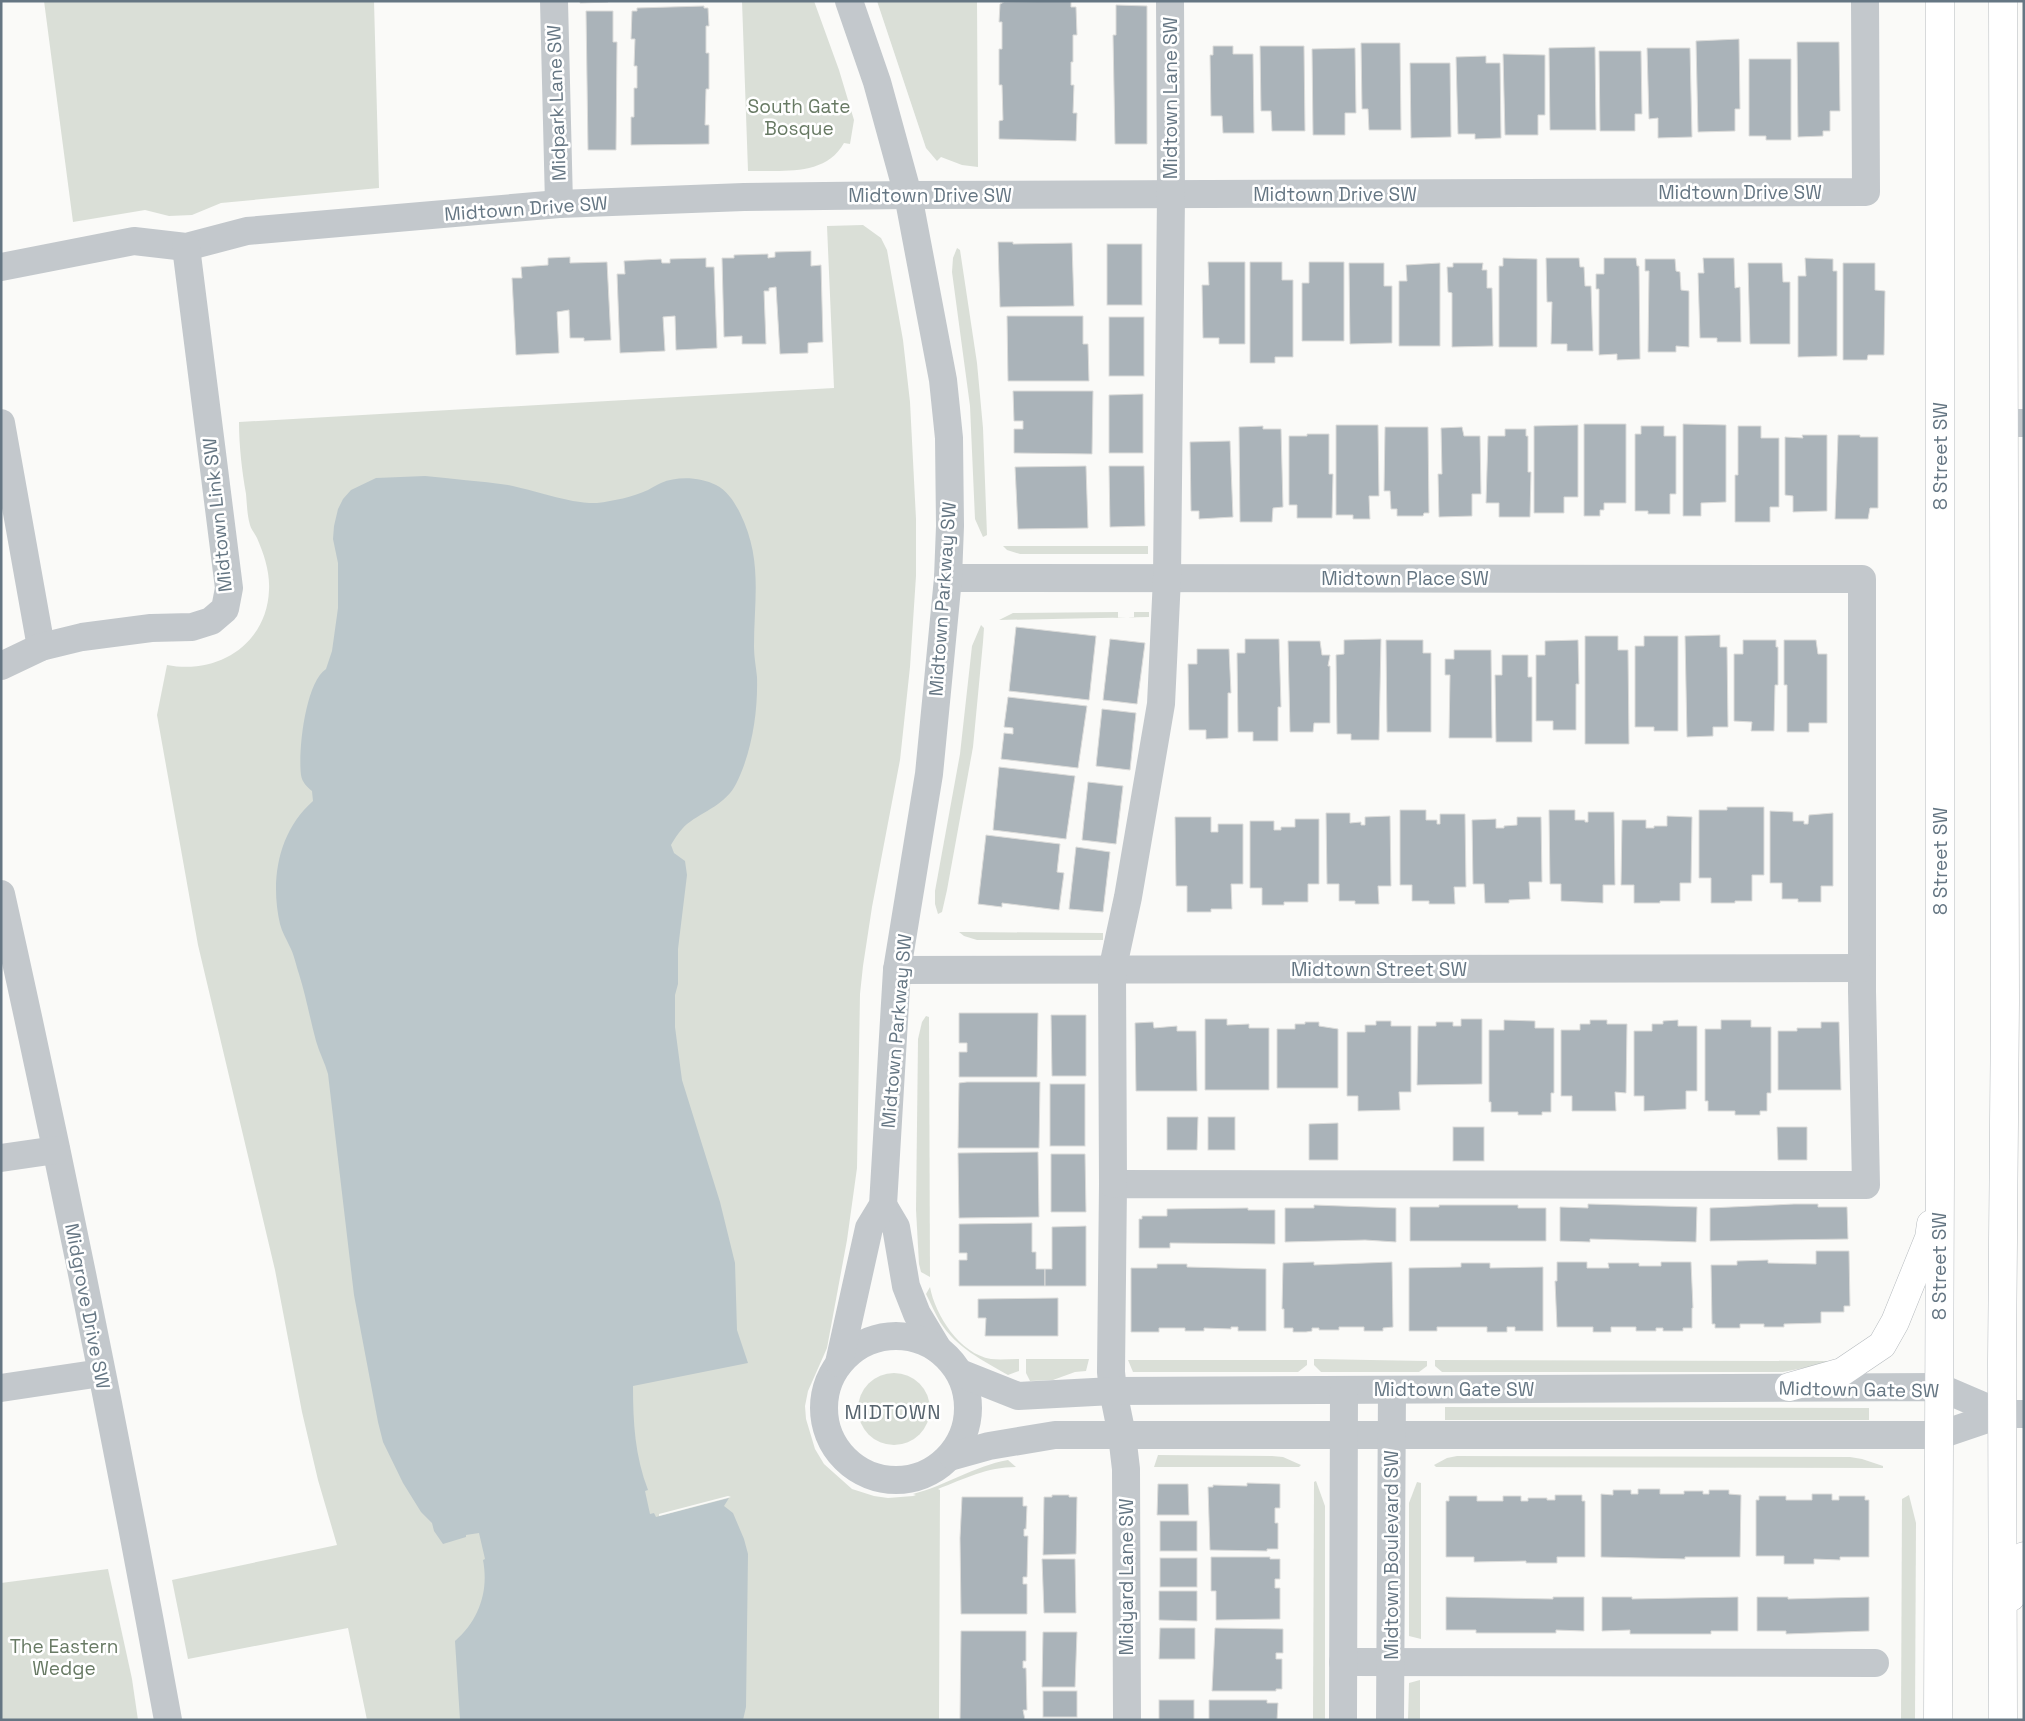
<svg xmlns="http://www.w3.org/2000/svg" width="2025" height="1721" font-family="'Space Grotesk',sans-serif">
<style>
.green{fill:#dadfd7}
.water{fill:#bbc7cb}
.pier{fill:#fafaf8}
.building{fill:#aab3b9;stroke:#dcdcda}
.lines{fill:none;stroke-linecap:round;stroke-linejoin:round}
.major-casing{stroke:#b5babe;stroke-width:29}
.minor{stroke:#c3c8cc;stroke-width:28}
.major{stroke:#fff;stroke-width:28}
.labels{text-anchor:middle;stroke-width:5;stroke-linejoin:round;paint-order:stroke}
.street-label{font-size:19px;fill:#657683;stroke:#fff}
.park-label{font-size:19px;fill:#687a64;stroke:#fff}
.neighbourhood-label{font-size:20px;letter-spacing:1px;fill:#57646e;stroke:#fff}
</style>
<rect width="100%" height="100%" fill="#fafaf8"/>
<!-- green -->
<g class="green">
<path d="M44,1H374L379,188L221,203L192,215L169,216L145,210L73,222Z"/>
<path d="M742,1H814L839,70L854,120L850,144L844,143C825,177 782,170 748,171Z"/>
<path d="M877,1H977L978,167L962,165L941,157L937,161L926,148Z"/>
<path d="M863,225L881,238L887,250L903,340L910,402L916,519V576L910,667L900,760L872,907L863,966L860,994L857,1168L847,1240L827,1348L808,1391L805,1406L806,1419L815,1449L824,1464L852,1489L874,1496L888,1498L913,1496L916,1495L913,1494C945,1486 974,1466 1008,1460L1016,1467C987,1467 964,1479 938,1489L940,1490L939,1720H367L348,1628L188,1659L172,1580L337,1545L318,1480L302,1412L275,1270L198,945L157,715L167,665C218,675 267,644 269,590C270,572 264,554 257,538C255,534 251,529 250,525C247,515 247,504 246,494C242,471 239,446 239,422L834,388L827,226Z"/>
<path d="M957,248L960,250L977,363L983,428L987,535L983,537L975,519L970,406L952,272L953,258Z"/>
<path d="M1003,546H1148V554H1020L1007,550Z"/>
<path d="M1118,612V618L1134,617V612H1149V617L999,620L1013,613Z"/>
<path d="M981,625L984,628L983,642L973,747L947,890L942,912L938,914L935,904V891L960,754L972,646Z"/>
<path d="M959,932H966L1103,933V940H977L964,936Z"/>
<path d="M926,1016L929,1017L930,1277L921,1272L919,1264L916,1210L918,1039L922,1022Z"/>
<path d="M930,1287C935,1315 960,1354 991,1359C1000,1360 1010,1359 1019,1359V1371L1008,1375C982,1360 957,1348 940,1322C935,1313 931,1304 926,1294Z"/>
<path d="M1026,1359H1089L1086,1371L1075,1372L1053,1380L1030,1381L1026,1373Z"/>
<path d="M1314,1359L1427,1361V1366L1419,1372H1321L1314,1365Z"/>
<path d="M1128,1360H1307V1365L1298,1372H1133Z"/>
<path d="M1435,1360L1828,1361L1829,1363L1783,1372H1442L1435,1366Z"/>
<circle cx="894" cy="1409" r="36"/>
<path d="M1445,1407L1869,1408V1420H1445Z"/>
<path d="M1158,1455L1272,1456L1283,1457L1301,1465L1299,1467H1154Z"/>
<path d="M1457,1456L1850,1457L1862,1459L1883,1466V1468L1436,1467L1434,1465L1447,1458Z"/>
<path d="M1316,1481L1325,1506V1720H1313L1314,1482Z"/>
<path d="M1417,1482L1421,1483V1639L1409,1636V1503Z"/>
<path d="M1909,1495L1916,1523L1915,1720H1901L1902,1499Z"/>
<path d="M108,1569L132,1679L138,1720H1V1583Z"/>
<path d="M1420,1680V1720H1408L1409,1683Z"/>
</g>
<!-- water -->
<path class="water" d="M425,476C452,479 480,481 508,485C534,490 570,504 597,503C614,501 632,497 648,490C652,488 656,485 661,483C677,476 700,477 716,485C727,490 735,503 740,513C763,560 754,598 754,647C754,657 756,667 757,677C758,712 752,752 736,784C726,804 704,811 687,824C681,829 675,838 671,845L674,853L685,861L687,875L678,949V984L675,995V1027L682,1080L720,1202L735,1263L737,1330L748,1363L633,1386C633,1423 635,1456 648,1490L645,1491L650,1514L654,1513L656,1517L729,1498L724,1506L733,1513L744,1539L748,1554L746,1707L743,1720H460L455,1641C479,1620 489,1591 483,1560L485,1559L479,1533L466,1535V1537L443,1544L434,1531L432,1523L421,1512L403,1483L383,1442L378,1422L354,1295L328,1074C325,1063 319,1052 316,1041C310,1019 306,996 299,974C296,965 294,954 289,945C286,938 282,932 280,924C270,880 278,832 313,801L312,791C307,787 302,782 301,775C298,752 305,683 326,669L332,651L338,608V563L333,539L334,526L338,509L343,499L351,490L376,478Z"/>
<!-- pier -->
<path class="pier" d="M728,1496L731,1497L659,1516V1514Z"/>
<!-- building -->
<g class="building">
<path d="M580,1H608V2L580,3Z"/>
<path d="M1071,1V7H1076L1077,35H1073V62H1071V85H1074L1073,113H1077L1076,141L999,139V121L1003,120L1002,85H999V49H1002V22H999L1000,4L1004,2Z"/>
<path d="M1116,5L1147,6V144H1115L1113,35H1116Z"/>
<path d="M704,6V8H708L709,26H706V53H709V89H706L705,125H709V144L631,145V117H634V88H637V66H634L635,39H631L632,11H637V8Z"/>
<path d="M586,11H613V42H617L616,150H588Z"/>
<path d="M1739,39L1740,109H1735V131L1698,132L1696,41Z"/>
<path d="M1797,42H1839L1840,111H1830V131H1823V136L1798,137Z"/>
<path d="M1361,43H1400L1401,130H1369L1368,109H1362Z"/>
<path d="M1213,46H1233V54H1253L1254,133H1223L1222,116H1211L1210,55H1213Z"/>
<path d="M1260,46H1304L1305,131H1272L1271,111H1261Z"/>
<path d="M1595,47L1596,130H1550L1549,48Z"/>
<path d="M1355,48L1356,113H1345V135H1313L1312,49Z"/>
<path d="M1647,48H1690L1692,137L1658,138V118L1649,119Z"/>
<path d="M1599,51H1641L1642,114H1635V131H1600Z"/>
<path d="M1503,54L1545,55V115H1538V135H1505Z"/>
<path d="M1486,56V63H1500L1501,138L1475,139V134H1458L1456,57Z"/>
<path d="M1749,59H1791V140H1766V136H1749Z"/>
<path d="M1410,63H1450L1451,137L1411,138Z"/>
<path d="M998,242H1013V244L1072,243L1074,306L1000,307Z"/>
<rect x="1107" y="244" width="35" height="61"/>
<path d="M811,251V266L821,265L823,342L808,343V353L780,354L776,287L769,288V291H764L766,344H742V336L724,337L722,258H734V255L768,254V258L775,257V252Z"/>
<path d="M570,257V263L607,262L611,340L584,341V338H570L569,310L557,312L559,353L516,355L512,278H522L521,267L548,265V258Z"/>
<path d="M706,258V267H714L717,348L676,350L675,316L663,317L665,351L620,353L617,274H625L624,261L661,259L662,263H670V259Z"/>
<path d="M1503,258L1537,259V347H1499V266H1503Z"/>
<path d="M1546,258H1579L1580,267H1584L1585,286H1591L1593,351H1567V344H1551L1552,302H1547Z"/>
<path d="M1604,258H1636L1637,266H1639L1640,359L1617,360V354L1599,355V289H1596V274H1604Z"/>
<path d="M1703,258H1734L1735,288L1740,287L1741,342H1717V338H1700L1698,273H1704Z"/>
<path d="M1805,258L1833,259V271H1837V356L1798,357V276H1806Z"/>
<path d="M1645,259H1675L1676,271L1680,272L1681,290L1689,291V347L1676,346V352H1648L1649,271H1645Z"/>
<path d="M1208,262H1245V344H1219V338H1203L1202,285H1209Z"/>
<path d="M1250,262H1282V280H1293V357H1275V363H1250Z"/>
<path d="M1309,262H1344V341H1302V283H1309Z"/>
<path d="M1349,263H1384V286H1392V343L1350,344Z"/>
<path d="M1440,263V346H1399V281H1407L1406,265Z"/>
<path d="M1453,263H1483L1482,270H1487V288H1492L1493,346L1452,347V293L1448,292L1447,267H1453Z"/>
<path d="M1748,263H1782L1783,282H1790V344H1750Z"/>
<path d="M1843,263H1875V290L1885,291L1884,355H1868L1867,360H1843Z"/>
<path d="M1007,316H1083V344H1088L1089,381H1008Z"/>
<rect x="1109" y="317" width="35" height="59"/>
<path d="M1013,391H1093L1092,454L1014,453V429H1023V421H1014Z"/>
<path d="M1143,394V453H1109V395Z"/>
<path d="M1584,424H1626V503H1604V510H1600V516H1584Z"/>
<path d="M1683,424L1726,425V502L1701,503V516H1683Z"/>
<path d="M1336,425H1378L1379,496H1369L1370,519H1353V515H1336Z"/>
<path d="M1578,425V497H1564V513H1534V426Z"/>
<path d="M1263,426V429H1281L1283,507L1273,508L1272,522H1240L1239,427Z"/>
<path d="M1641,426H1664V436H1676V494H1670V514H1648V511H1635V434H1641Z"/>
<path d="M1738,426H1761V438H1779V507H1770V522H1735V475H1738Z"/>
<path d="M1385,427H1428L1429,513H1424L1423,516H1397V509H1391L1390,491H1384Z"/>
<path d="M1462,427L1464,436H1480L1481,494H1472V516L1439,517L1438,474H1442L1441,428Z"/>
<path d="M1505,429H1526V436H1528V472H1531L1530,517H1499V503H1486L1488,436H1505Z"/>
<path d="M1307,434H1329V474H1333L1332,518H1297V505H1289V436H1307Z"/>
<path d="M1802,435H1827V511L1793,512V496L1785,495V437L1803,438Z"/>
<path d="M1838,435H1860V437H1878V508H1870L1868,519H1835Z"/>
<path d="M1230,441L1233,517L1199,519V511H1191L1190,442Z"/>
<path d="M1086,466L1088,528L1018,529L1015,467Z"/>
<path d="M1109,466H1144L1145,526L1110,527Z"/>
<path d="M1016,627L1096,636L1089,700L1009,691Z"/>
<path d="M1720,635V647H1727L1728,727H1713V736L1687,737L1685,636Z"/>
<path d="M1585,636H1618V650H1628L1629,744H1585Z"/>
<path d="M1644,636H1678V731H1654V727H1635V646H1644Z"/>
<path d="M1110,639L1145,643L1137,704L1103,700Z"/>
<path d="M1245,639H1279L1281,707H1278V741H1253V732H1238L1237,653H1245Z"/>
<path d="M1381,639L1379,740H1351V734H1337L1336,655L1344,654V640Z"/>
<path d="M1386,640H1423V653H1431V732H1387Z"/>
<path d="M1578,640L1579,684H1576V730H1553V721H1536V655H1545V641Z"/>
<path d="M1743,640H1776V647H1778V685H1775L1774,731H1751L1752,722L1734,721V654H1743Z"/>
<path d="M1784,640H1816L1818,654H1827V723H1809V732H1787V685H1784Z"/>
<path d="M1288,641H1320L1322,655H1330L1328,666H1330V723H1314L1313,732H1290Z"/>
<path d="M1197,649H1229L1231,693H1228V738L1206,739V730H1189L1188,664H1197Z"/>
<path d="M1454,650H1491L1492,738H1449L1450,675H1445V659H1454Z"/>
<path d="M1502,655H1528V677H1532V742H1496L1495,675H1502Z"/>
<path d="M1008,697L1087,706L1078,768L1001,759L1004,733L1013,734V728L1004,727Z"/>
<path d="M1102,709L1136,713L1130,770L1096,766Z"/>
<path d="M999,767L1075,776L1066,839L993,830Z"/>
<path d="M1088,782L1123,786L1116,844L1082,840Z"/>
<path d="M1727,807H1764V875H1752V901H1735V903H1711V878H1699V810H1727Z"/>
<path d="M1400,810H1426V820H1437V824H1440V814H1465L1466,887H1454L1455,904H1429V901H1412V885H1400Z"/>
<path d="M1549,810H1575V820H1585V822H1588V812H1614L1615,885H1603V903L1561,901V884H1550Z"/>
<path d="M1770,811L1793,812V821H1804V824H1808L1809,815L1833,813V886H1821V902H1798V899H1782V883H1770Z"/>
<path d="M1326,813H1350V823L1361,822V825H1365V817L1390,816L1391,886H1378L1379,904H1355V901H1339V884H1327Z"/>
<path d="M1667,816L1692,817L1691,883H1680V901H1660V903H1634V885H1621L1622,820H1646V828H1654V826H1667Z"/>
<path d="M1175,817H1211V832H1218V824H1243V884H1231L1232,909H1211V912H1187V886H1176Z"/>
<path d="M1517,817H1541L1542,882H1529L1530,899L1509,900V903H1485L1484,884H1473L1472,820L1496,819V828H1504V826L1517,825Z"/>
<path d="M1295,819H1319V884H1308V902H1284V905H1262V888H1250V821H1274V830H1281V827H1295Z"/>
<path d="M986,835L1060,844L1057,872L1064,873L1059,910L1002,903V907L978,904Z"/>
<path d="M1076,847L1110,852L1103,912L1069,909Z"/>
<path d="M959,1013H1038L1037,1077H959V1052H967V1043H959Z"/>
<path d="M1051,1015H1086V1076H1052Z"/>
<path d="M1205,1019H1227V1025L1249,1024V1028H1269V1090H1205Z"/>
<path d="M1461,1019H1482V1084L1417,1085L1418,1026H1436V1022H1453V1026H1461Z"/>
<path d="M1504,1020L1535,1021V1028H1554V1093H1551V1112H1542V1115H1518V1112H1491V1102H1489V1030H1504Z"/>
<path d="M1590,1020H1607V1024H1627L1626,1093L1615,1092L1616,1111H1572V1096H1561V1030H1580V1024H1590Z"/>
<path d="M1678,1020V1026H1697V1091H1686V1109L1644,1111V1096H1634V1031H1652V1024H1663V1021Z"/>
<path d="M1721,1020H1751V1027H1771V1093H1767V1111H1760V1115H1735V1111H1708V1101H1705V1029H1721Z"/>
<path d="M1376,1021H1391V1026H1411V1092H1399L1400,1110L1358,1111V1096H1347V1032H1365V1025H1376Z"/>
<path d="M1153,1022L1154,1028L1177,1026V1031H1196L1197,1091H1136L1135,1023Z"/>
<path d="M1305,1022H1319V1026L1338,1029V1088H1277V1029H1295V1024H1305Z"/>
<path d="M1821,1022H1839L1841,1090H1778V1031H1797V1028H1821Z"/>
<path d="M967,1082H1040L1039,1148H958L959,1083Z"/>
<rect x="1050" y="1084" width="35" height="62"/>
<path d="M1167,1117H1198L1197,1150H1167Z"/>
<rect x="1208" y="1117" width="27" height="33"/>
<path d="M1338,1123V1160H1309V1124Z"/>
<rect x="1453" y="1127" width="31" height="34"/>
<path d="M1777,1127H1807V1160H1778Z"/>
<path d="M1038,1152L1039,1217L959,1218L958,1153Z"/>
<path d="M1051,1154H1085L1086,1212H1051Z"/>
<path d="M1588,1204L1697,1207L1696,1242L1590,1239V1242L1560,1241V1207L1588,1208Z"/>
<path d="M1794,1204H1818V1207H1847L1848,1239L1710,1241V1208Z"/>
<path d="M1314,1205L1396,1208V1242L1365,1240L1285,1242V1208H1314Z"/>
<path d="M1439,1205H1518V1208H1546V1241H1410V1207H1439Z"/>
<path d="M1248,1208V1210H1275V1244L1170,1243V1248H1139V1219H1142V1216H1167V1209Z"/>
<path d="M1032,1223V1252H1036V1269H1045V1286H959V1260H967V1253H959V1224Z"/>
<path d="M1086,1226V1286H1045V1269H1052V1227Z"/>
<path d="M1816,1251H1849L1850,1306H1844V1312H1821V1323L1784,1324V1327H1764V1324H1740V1328H1715V1324H1712L1711,1265H1737V1261L1768,1260V1263L1816,1264Z"/>
<path d="M1314,1262V1265L1392,1262L1393,1327L1383,1328V1331H1364V1327H1339V1330H1319V1328H1312V1331L1306,1332H1293V1328H1284V1309H1282L1283,1263Z"/>
<path d="M1557,1262H1587V1268H1609L1608,1263H1639V1266H1661V1262H1691L1693,1308H1692V1328H1683V1331H1663V1328H1656V1331H1636V1327H1611V1332H1593V1327H1557L1555,1281H1557Z"/>
<path d="M1461,1263H1490V1268L1543,1267V1331H1515V1327H1507V1332H1487V1327H1437V1331H1409V1268L1461,1267Z"/>
<path d="M1157,1264H1187V1267L1266,1269V1331H1238V1327H1231V1329L1204,1328V1331H1185V1328H1159V1332H1131V1268H1157Z"/>
<path d="M1058,1298V1336H985L986,1318H978V1299Z"/>
<path d="M1247,1483L1280,1484V1508H1275V1523H1278V1549H1267V1551L1210,1550L1208,1487H1213V1485L1247,1486Z"/>
<path d="M1158,1484H1188L1189,1515H1157Z"/>
<path d="M1638,1489H1660V1494H1684V1491H1703V1494H1709V1490H1729V1494L1741,1495L1740,1557H1685V1559L1601,1557V1494L1613,1495V1490H1631V1494H1638Z"/>
<path d="M1812,1494H1832V1500H1839V1496H1865V1500H1869V1557H1840V1560L1814,1559V1564H1784V1556H1756V1500H1759V1496H1786V1500H1812Z"/>
<path d="M1052,1495H1069V1497H1077L1076,1554L1043,1555L1044,1497H1052Z"/>
<path d="M1555,1495H1582V1501H1585V1557H1557V1563H1526V1561L1474,1562V1557H1446V1501H1449V1496H1477V1501H1503V1496H1521V1501H1528V1498H1547V1500H1555Z"/>
<path d="M962,1497H1023V1506H1027L1026,1529H1024V1536H1028L1027,1577H1023V1584H1027V1614H961L960,1538Z"/>
<rect x="1160" y="1521" width="37" height="30"/>
<path d="M1211,1557H1270V1559H1280V1579H1275V1588H1280V1619L1216,1620V1591H1211Z"/>
<rect x="1160" y="1558" width="37" height="29"/>
<path d="M1042,1559H1075L1076,1613H1044Z"/>
<path d="M1159,1591H1197V1621L1159,1620Z"/>
<path d="M1446,1597L1553,1599V1597H1584V1631L1556,1630V1633H1476V1630H1446Z"/>
<path d="M1602,1597H1632V1599L1738,1597V1631H1711V1634H1630V1630L1602,1631Z"/>
<path d="M1757,1597H1788V1599L1869,1597V1631L1786,1634V1631H1757Z"/>
<path d="M1160,1628H1195V1659H1159Z"/>
<path d="M1215,1628L1283,1629V1653H1276V1659H1282V1689H1276V1691H1212Z"/>
<path d="M961,1631H1026V1661H1023V1668H1026L1027,1710H1023L1025,1720H960Z"/>
<path d="M1043,1632H1077L1075,1687H1042Z"/>
<rect x="1043" y="1691" width="34" height="26"/>
<rect x="1159" y="1700" width="35" height="20"/>
<path d="M1209,1700H1267V1703H1278L1277,1720H1209Z"/>
</g>
<g class="lines">
<!-- major casing -->
<g class="major-casing">
<g id="major">
<path d="M2003,1L2005,1002L2002,1363L2003,1720"/>
<path d="M1789,1387L1842,1372L1882,1345L1895,1322L1929,1238L1931,1224"/>
<path d="M2011,1597L2024,1556"/>
<path d="M1938,1720L1940,1171V1"/>
</g>
</g>
<!-- minor -->
<g class="minor">
<path d="M554,1L559,204"/>
<path d="M1,267L134,241L186,247L247,231L559,204L744,197L908,195L1866,192L1865,1"/>
<path d="M1,423L41,647"/>
<path d="M2004,423H2024"/>
<path d="M948,578L1862,579V991L1866,1185L1113,1184L1111,1372L1113,1391L1122,1435L1126,1469L1127,1720"/>
<path d="M1,666L41,647L82,637L151,628L192,627L211,621L225,609L229,588L186,247"/>
<path d="M1,894C62,1168 118,1444 168,1720"/>
<path d="M897,970L1862,968"/>
<path d="M1,1158L56,1150"/>
<path d="M1113,1184L1112,971L1128,897L1161,704L1167,578L1171,195L1170,1"/>
<path d="M883,1205L896,1227L906,1286L917,1314L938,1349"/>
<circle cx="896" cy="1408" r="72"/>
<path d="M839,1363L869,1228L883,1205L897,970L929,774L948,578L950,526L949,438L943,380L908,195L877,82L849,1"/>
<path d="M960,1373L1018,1396L1113,1391L1939,1387L2002,1414"/>
<path d="M1,1388L101,1373"/>
<path d="M953,1456L989,1446L1055,1435H1940L2002,1414H2024"/>
<path d="M1343,1662L1875,1663"/>
<path d="M1343,1720L1344,1390"/>
<path d="M1390,1720L1392,1390"/>
</g>
<!-- major -->
<use href="#major" class="major"/>
</g>
<g class="labels">
<!-- street labels -->
<g class="street-label">
<text transform="translate(1170 98) rotate(-90)" y="7">Midtown Lane SW</text>
<text transform="translate(556 103) rotate(-92)" y="7">Midpark Lane SW</text>
<text x="1740" y="199">Midtown Drive SW</text>
<text x="1335" y="201">Midtown Drive SW</text>
<text x="930" y="202">Midtown Drive SW</text>
<text transform="translate(526 208) rotate(-4)" y="7">Midtown Drive SW</text>
<text transform="translate(1940 456) rotate(-90)" y="7">8 Street SW</text>
<text transform="translate(217 515) rotate(-96)" y="7">Midtown Link SW</text>
<text x="1405" y="585">Midtown Place SW</text>
<text transform="translate(942 599) rotate(-86)" y="7">Midtown Parkway SW</text>
<text transform="translate(1940 861) rotate(-90)" y="7">8 Street SW</text>
<text x="1379" y="976">Midtown Street SW</text>
<text transform="translate(896 1031) rotate(-85)" y="7">Midtown Parkway SW</text>
<text transform="translate(1939 1266) rotate(-90)" y="7">8 Street SW</text>
<text transform="translate(88 1306) rotate(79)" y="7">Midgrove Drive SW</text>
<text x="1454" y="1396">Midtown Gate SW</text>
<text transform="translate(1859 1389) rotate(1)" y="7">Midtown Gate SW</text>
<text transform="translate(1391 1555) rotate(-90)" y="7">Midtown Boulevard SW</text>
<text transform="translate(1126 1577) rotate(-90)" y="7">Midyard Lane SW</text>
</g>
<!-- park labels -->
<g class="park-label">
<text x="799" y="113">South Gate<tspan x="799" dy="22">Bosque</tspan></text>
<text x="64" y="1653">The Eastern<tspan x="64" dy="22">Wedge</tspan></text>
</g>
<!-- neighbourhood labels -->
<g class="neighbourhood-label">
<text x="893" y="1419">MIDTOWN</text>
</g>
</g>
<!-- border -->
<rect width="2025" height="1721" fill="none" stroke="#657683" stroke-width="5"/>
</svg>
